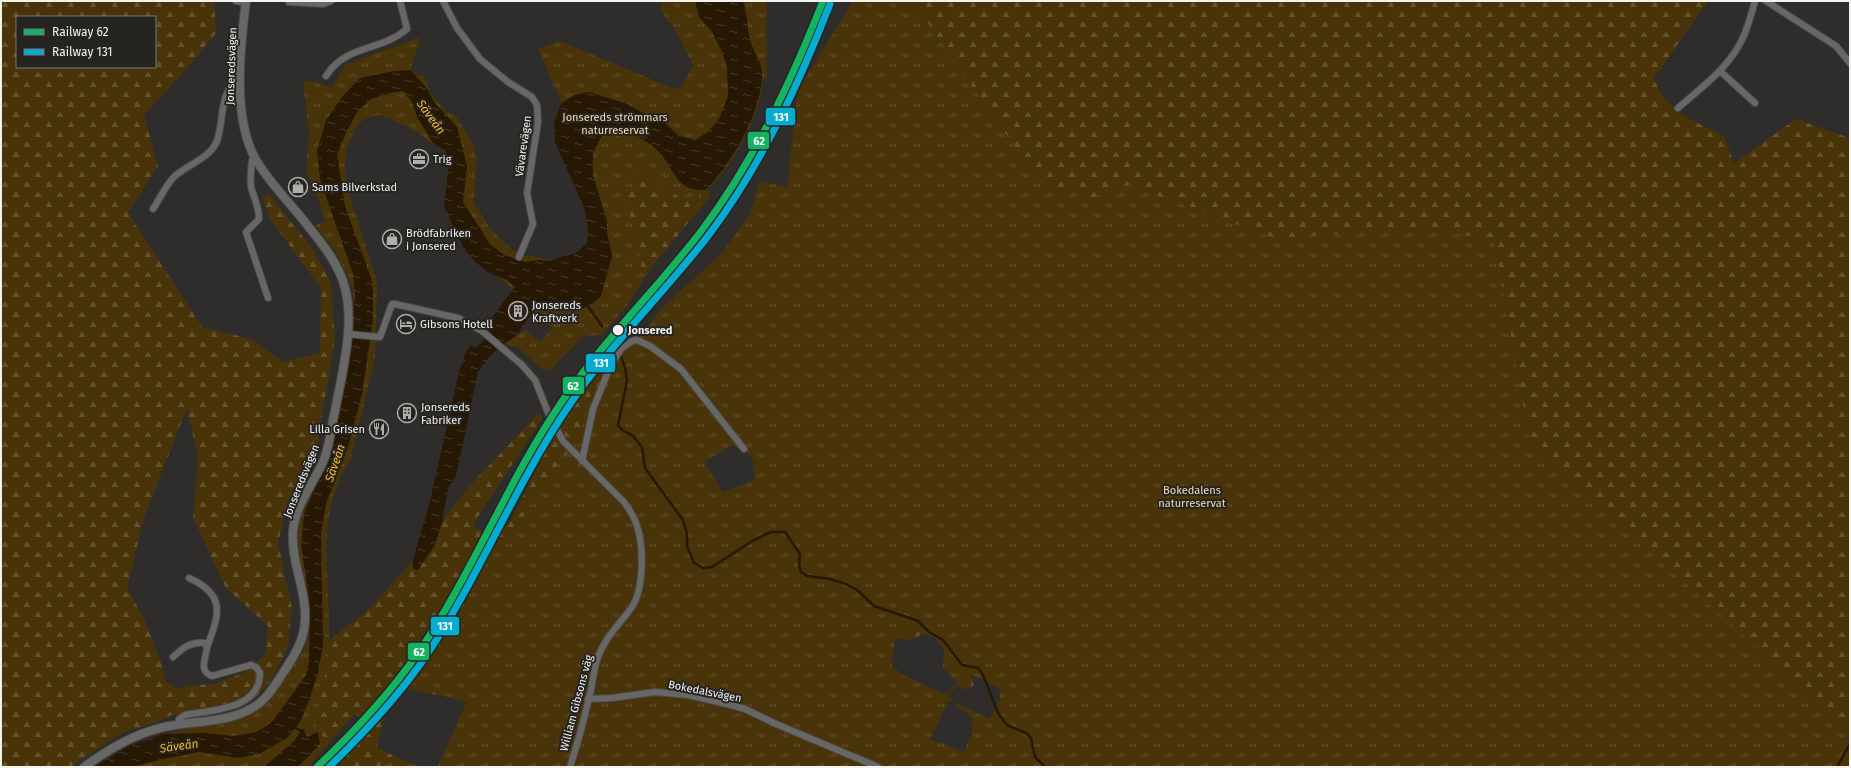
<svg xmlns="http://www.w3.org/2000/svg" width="1851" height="768" font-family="'Fira Sans',sans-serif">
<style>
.forest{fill:url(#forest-firs);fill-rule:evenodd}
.park{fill:url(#park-tufts);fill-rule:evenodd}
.water{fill:url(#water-ripples)}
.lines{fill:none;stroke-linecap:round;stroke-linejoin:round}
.stream{stroke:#271804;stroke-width:2.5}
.minor-casing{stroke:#4a4948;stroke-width:8}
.tertiary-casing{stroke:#4a4948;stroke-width:10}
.minor{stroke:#676766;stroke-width:6}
.tertiary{stroke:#676766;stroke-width:8}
.rail-1-casing{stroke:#262421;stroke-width:10}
.rail-2-casing{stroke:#262421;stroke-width:10}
.rail-1{stroke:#13b361;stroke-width:7}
.rail-2{stroke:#06acd0;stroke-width:7}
.stop-dot{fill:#f4f3f1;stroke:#262421;stroke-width:1.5}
.labels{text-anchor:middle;stroke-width:4;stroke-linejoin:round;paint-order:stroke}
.street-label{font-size:11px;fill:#f4f3f1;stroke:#262421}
.park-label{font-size:11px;fill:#f5dbb0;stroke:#262421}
.poi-label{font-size:11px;fill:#f4f3f1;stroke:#262421;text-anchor:start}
.stop-label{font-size:11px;font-weight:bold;fill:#f4f3f1;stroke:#262421;text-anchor:start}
.water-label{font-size:12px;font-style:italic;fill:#f7b531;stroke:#262421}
.line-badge{stroke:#262421;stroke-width:1.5}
.badge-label{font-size:11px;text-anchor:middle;font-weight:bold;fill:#fff}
</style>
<defs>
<pattern id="forest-firs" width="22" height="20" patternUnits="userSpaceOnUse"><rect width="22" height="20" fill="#493409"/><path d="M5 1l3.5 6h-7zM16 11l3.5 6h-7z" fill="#64522d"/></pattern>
<pattern id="park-tufts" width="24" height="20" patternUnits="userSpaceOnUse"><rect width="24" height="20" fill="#493409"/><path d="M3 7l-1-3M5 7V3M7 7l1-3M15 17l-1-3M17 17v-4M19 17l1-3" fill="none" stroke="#64522d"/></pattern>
<pattern id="water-ripples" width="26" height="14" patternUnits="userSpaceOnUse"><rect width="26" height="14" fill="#271804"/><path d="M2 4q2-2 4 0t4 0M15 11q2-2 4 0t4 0" fill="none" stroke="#473a29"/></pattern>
</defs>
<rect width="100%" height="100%" fill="#2e2d2c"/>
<!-- forest -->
<g class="forest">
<path d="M1,1H214L216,33L188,67L144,115L158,166L128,213L202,327L251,339L283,362L320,353L321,288L270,219L262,197L269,194L311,247L331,282L335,338L316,452L287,504L278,543L292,608L288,647L269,683L255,698L239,709L213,713L172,715L157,722L122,733L70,767H1ZM17,17H155V67H17ZM187,408L198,457L193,518L226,588L268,626L266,653L246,672L215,684L192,685L178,689L165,681L162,665L145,621L127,587L144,518Z"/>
<path d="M854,1H1708L1654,78C1665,112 1695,121 1724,136L1734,163L1796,119L1847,137L1850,141V767H1255L1181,672L1127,646L1074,601L1022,572L980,616L981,636L996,666L1002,674L1022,682L1034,715L1044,756L1053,767H980L978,747L985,732L997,741L1001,735L1009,702L1004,688L974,661L969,668L974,685L962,690L950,668L947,653L936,638L924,634L908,640L887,637L867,628L801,604L752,549L727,572L730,589L750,612L829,683L888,727L912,735L946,750L948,767H901L868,752L862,763L866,767H560L578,713L595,710L606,704L673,701L682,676L669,666L642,670L628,668L622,641L608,630L596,648L587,657L568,653L557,699L525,705L471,702L404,688L394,690L385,709L377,747L414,767H332L360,740L370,725L354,714L308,767H298L320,744L318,733L306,737L302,729L294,741L283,752L264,767H132L163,759L199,752L238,758L259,754L287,738L300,722L308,703L318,673L323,645L365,613L396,580L413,560V568L418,570L435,545L442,522L458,500L476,479L540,412L542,419L477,518L474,528L494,534L510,522L544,454L570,412L596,376L600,374C613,362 625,346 643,345L647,348L668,324L680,327L690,337V348H709C713,329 712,310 688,311L683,304L681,296L696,280L790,210L813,124ZM674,360H685L696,366L711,371L748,374L765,384L782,419L875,516L939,535L988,553L977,571L939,585L910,582L802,551L784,526L757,523C745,531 727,534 718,543C712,549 708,557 703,563L681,531V496L675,457L671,400L678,383L676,372L670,365Z"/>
<path d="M593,153L705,190L711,195L597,333L591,305Z"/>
</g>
<!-- park -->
<g class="park">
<path d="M662,1H767L766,31L767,78H763C761,113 731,172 703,193H699L700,205L696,207L640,172L624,200L640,241L641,269H650L626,307L602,335L583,336L550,370L541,369L519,348L503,343L520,334L525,330L541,342L552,328L531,311L523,295L497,277L470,252L450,156L440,146L429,142L419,133L389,118L378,115L364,119L355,128L346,151L345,171L348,191L377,282L375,359L350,461C315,515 329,569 329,630C329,662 321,695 316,726L329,744L301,767H97L115,754L146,740L198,726L234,720L257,708L272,692L304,650L309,636L310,607L300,561L297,531L300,517L331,456L355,321L353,292L348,276L337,254L315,225L325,222L319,200L307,172V154L309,135L303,81H312L332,88L345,65L421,37L410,71L424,77L432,95L446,111L457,117L472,143L476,157L474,203L491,229L505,244L523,256H533L554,262L578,257L596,237L563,106L538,49L560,41L672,88H681L693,65L674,27L667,20L661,9Z"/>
<path d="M853,1H909L921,13L994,118L1044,185L1093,198L1128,185L1275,238L1423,228L1494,240L1530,443L1850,731V767H438L466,703L394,678L449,612L486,539L503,547L552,471L564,456L575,450L577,434L597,392L661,309L721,254L732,239L749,216L760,181L787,187L798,90ZM732,445L752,456L755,480L723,492L704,462ZM919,618L944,644L943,668L958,683L944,694L901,674L891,664L895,640ZM972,675L999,688L1000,698L990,719L953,702L948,694ZM949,700L973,718L971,736L964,752L930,739Z"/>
<path d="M393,756L420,767H378Z"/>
</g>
<!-- water -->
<g class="water">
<path d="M695,1H743C748,14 747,27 750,40C754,53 763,63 762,78C760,114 731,166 705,190C675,192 674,167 658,151C643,137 626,129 606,128L593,153V175L607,221V232L612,256L601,296L591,305L579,310L568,302L556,305L544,303L537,306L516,336L502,345L489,357L478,372L456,476L448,488L442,522L435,545L418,570L413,569V560L430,501L459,372L465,354L470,345L476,348L488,336L492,317L515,287L507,280L491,274L475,262L463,247L444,207L449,160L445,150L433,143L417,117L412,102L403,91L390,93L371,99L358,111L348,129L337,154L345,206L371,278L373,291V319L362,394L348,447L326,504L321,533L323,645L318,673L308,703L300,722L287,738L259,754L238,758L199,752L163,759L132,767H94L129,746L163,734L204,733L233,736L257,732L272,722L306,675L309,661L310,606L301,544L304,514L326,462L336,432L350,343L355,295L353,274L320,179L317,151L326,120L343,96L360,78L394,71L410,70L426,87L435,103L457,127L467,166L463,202L490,244L504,255L525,262L537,260L550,261L564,256L575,254L587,243L588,231L585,210L555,142L554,123L561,104L574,95L589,92L627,104L648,116L663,121L679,136L695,140L708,132L719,119L728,96L727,67L722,52L712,32L699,17Z"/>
<path d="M303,728L307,737L318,732L320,744L298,767H264L294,741Z"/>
</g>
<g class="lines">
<!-- stream -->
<g class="stream">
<path d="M587,305L602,326"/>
<path d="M621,357L625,367L627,381L618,425L622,430L632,435L642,447L645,468L683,520L687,533V546L694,563L703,568L712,567L754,540L771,532H785L800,554L799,564L801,572L807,576L830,579L846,584L857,590L874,606L918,621L929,632L943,640L962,665L978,668L983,675L998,713L1007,725L1026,733L1031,738L1035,757L1045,767"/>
<path d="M293,726L301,731"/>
<path d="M1837,767L1850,744"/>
</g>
<!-- minor casing -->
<g class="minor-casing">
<g id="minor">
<path d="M236,1L245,2"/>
<path d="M443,1L457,28L480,59L508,82L532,97L537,105L538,122L527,193L533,224L519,257"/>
<path d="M1766,1L1836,46L1850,63"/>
<path d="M289,2L323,4L331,1"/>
<path d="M1720,71L1755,103"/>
<path d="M326,76C346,44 380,52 407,29L400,1"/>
<path d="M1678,108C1703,86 1732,66 1745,33C1749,23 1752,12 1755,1"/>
<path d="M255,159L252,160C251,169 250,178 251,187C254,198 259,207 259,219L246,232L268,298"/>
<path d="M153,209C160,199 166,184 175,176C189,164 210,158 217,141C224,123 219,86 240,82"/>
<path d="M347,334L380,337L392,304H395L458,318L482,331L522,365L535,380L549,415L563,441L624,502C629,509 635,518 637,526C644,547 644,588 632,607C620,624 605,637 598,657C594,668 593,679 591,690C585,716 578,742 570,767"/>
<path d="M582,461L593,409L610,367L621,349L632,341L637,340L650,346L681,369L744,449"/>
<path d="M189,578C227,595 219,615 207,647"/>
<path d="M173,657C183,648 191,641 205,643L207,647C206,658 198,671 212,676L251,665L256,667L260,673C260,710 211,710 185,715L179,719V724"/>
<path d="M588,699L612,698L655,692L688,695L727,704L745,709L776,724L878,767"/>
</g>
</g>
<!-- tertiary casing -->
<g class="tertiary-casing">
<path id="tertiary" d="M84,767C109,749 134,734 164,727C196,720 239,724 264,699C270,693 276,684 281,676C298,651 309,633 304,602C301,578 291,555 293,531C295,506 313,484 323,462C330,446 331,427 335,411C342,373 355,326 345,288C338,260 317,238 300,216C285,198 268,180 256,160C232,118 240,48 246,1"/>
</g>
<!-- minor -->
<use href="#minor" class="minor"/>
<!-- tertiary -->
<use href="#tertiary" class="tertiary"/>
<!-- rail-1 casing -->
<g class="rail-1-casing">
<path id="rail-1" d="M317,767C354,732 389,695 418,653C473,573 507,482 561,403C603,341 657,289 702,230C754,161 791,82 823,1"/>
</g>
<!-- rail-2 casing -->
<g class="rail-2-casing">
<path id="rail-2" d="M329,767C364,733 398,697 426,656C479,577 514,487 568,407C609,346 663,294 708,236C761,166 798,86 830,4"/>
</g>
<!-- rail-1 -->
<use href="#rail-1" class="rail-1"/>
<!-- rail-2 -->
<use href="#rail-2" class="rail-2"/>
</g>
<!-- icons -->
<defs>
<g id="office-ring" transform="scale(1)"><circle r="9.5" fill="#262421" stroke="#afaeac" stroke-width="1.5"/><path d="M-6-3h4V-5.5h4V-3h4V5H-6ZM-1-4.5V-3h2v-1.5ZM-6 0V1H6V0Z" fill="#afaeac"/></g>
<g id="shop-ring" transform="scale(1)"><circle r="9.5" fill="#262421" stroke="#afaeac" stroke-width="1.5"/><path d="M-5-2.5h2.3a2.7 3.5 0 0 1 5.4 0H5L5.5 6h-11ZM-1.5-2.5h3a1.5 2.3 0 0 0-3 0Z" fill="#afaeac"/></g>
<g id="building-ring" transform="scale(1)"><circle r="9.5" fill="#262421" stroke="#afaeac" stroke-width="1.5"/><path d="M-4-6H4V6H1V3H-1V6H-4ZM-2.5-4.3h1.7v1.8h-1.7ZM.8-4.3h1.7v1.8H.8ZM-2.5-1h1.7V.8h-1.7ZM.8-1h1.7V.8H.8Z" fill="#afaeac"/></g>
<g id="hotel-ring" transform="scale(1)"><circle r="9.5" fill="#262421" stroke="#afaeac" stroke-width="1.5"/><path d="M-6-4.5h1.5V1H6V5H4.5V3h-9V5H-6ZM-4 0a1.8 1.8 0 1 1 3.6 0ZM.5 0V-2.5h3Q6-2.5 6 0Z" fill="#afaeac"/></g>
<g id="restaurant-ring" transform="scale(1)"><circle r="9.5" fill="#262421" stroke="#afaeac" stroke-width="1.5"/><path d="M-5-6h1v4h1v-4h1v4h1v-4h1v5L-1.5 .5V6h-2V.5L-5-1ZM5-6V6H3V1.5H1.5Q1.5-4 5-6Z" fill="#afaeac"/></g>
</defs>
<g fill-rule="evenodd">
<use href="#office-ring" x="419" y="159"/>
<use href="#shop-ring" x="298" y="187"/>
<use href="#shop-ring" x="392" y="239"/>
<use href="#building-ring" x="518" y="311"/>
<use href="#hotel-ring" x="406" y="324"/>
<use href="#building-ring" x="407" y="413"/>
<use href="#restaurant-ring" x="379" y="429"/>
</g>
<!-- markers -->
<circle class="stop-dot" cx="618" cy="330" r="6"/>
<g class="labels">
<!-- street labels -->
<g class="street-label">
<text transform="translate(231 66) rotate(-88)" y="4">Jonseredsvägen</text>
<text transform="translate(523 146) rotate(-82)" y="4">Vävarevägen</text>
<text transform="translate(301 481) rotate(-68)" y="4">Jonseredsvägen</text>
<text transform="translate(705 691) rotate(11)" y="4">Bokedalsvägen</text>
<text transform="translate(576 703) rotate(-75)" y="4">William Gibsons väg</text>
</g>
<!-- park labels -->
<g class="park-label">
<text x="615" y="121">Jonsereds strömmars<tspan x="615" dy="13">naturreservat</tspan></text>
<text x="1192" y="494">Bokedalens<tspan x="1192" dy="13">naturreservat</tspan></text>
</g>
<!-- poi labels -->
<g class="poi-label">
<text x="433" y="163">Trig</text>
<text x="312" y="191">Sams Bilverkstad</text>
<text x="406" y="237">Brödfabriken<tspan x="406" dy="13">i Jonsered</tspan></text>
<text x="532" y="309">Jonsereds<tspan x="532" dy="13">Kraftverk</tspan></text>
<text x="420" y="328">Gibsons Hotell</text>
<text x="421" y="411">Jonsereds<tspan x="421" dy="13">Fabriker</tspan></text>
<text x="365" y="433" text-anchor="end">Lilla Grisen</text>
</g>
<!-- stop labels -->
<g class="stop-label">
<text x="628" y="334">Jonsered</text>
</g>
<!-- water labels -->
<g class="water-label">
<text transform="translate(431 117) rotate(54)" y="4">Säveån</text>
<text transform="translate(335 463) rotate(-71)" y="4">Säveån</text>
<text transform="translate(179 746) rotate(-8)" y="4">Säveån</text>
</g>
</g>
<g class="line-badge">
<rect x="765" y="107" width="31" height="19" rx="4" fill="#06acd0"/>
<rect x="747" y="131" width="23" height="19" rx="4" fill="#13b361"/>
<rect x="585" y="353" width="31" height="20" rx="4" fill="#06acd0"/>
<rect x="562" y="376" width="23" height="19" rx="4" fill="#13b361"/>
<rect x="430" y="616" width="30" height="20" rx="4" fill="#06acd0"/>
<rect x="407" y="642" width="23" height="19" rx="4" fill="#13b361"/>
</g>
<g class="badge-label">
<text x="781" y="121">131</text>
<text x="759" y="145">62</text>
<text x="601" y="367">131</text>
<text x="573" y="390">62</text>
<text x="445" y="630">131</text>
<text x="419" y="656">62</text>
</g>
<!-- border -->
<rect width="1851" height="768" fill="none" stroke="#f4f3f1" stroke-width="4"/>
<!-- legend -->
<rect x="16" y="16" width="140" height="52" fill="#262421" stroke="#787774"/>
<rect x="24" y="29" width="20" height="6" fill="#13b361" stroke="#787774"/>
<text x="52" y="36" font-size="12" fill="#f4f3f1">Railway 62</text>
<rect x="24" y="49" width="20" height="6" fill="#06acd0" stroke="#787774"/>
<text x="52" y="56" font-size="12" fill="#f4f3f1">Railway 131</text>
</svg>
